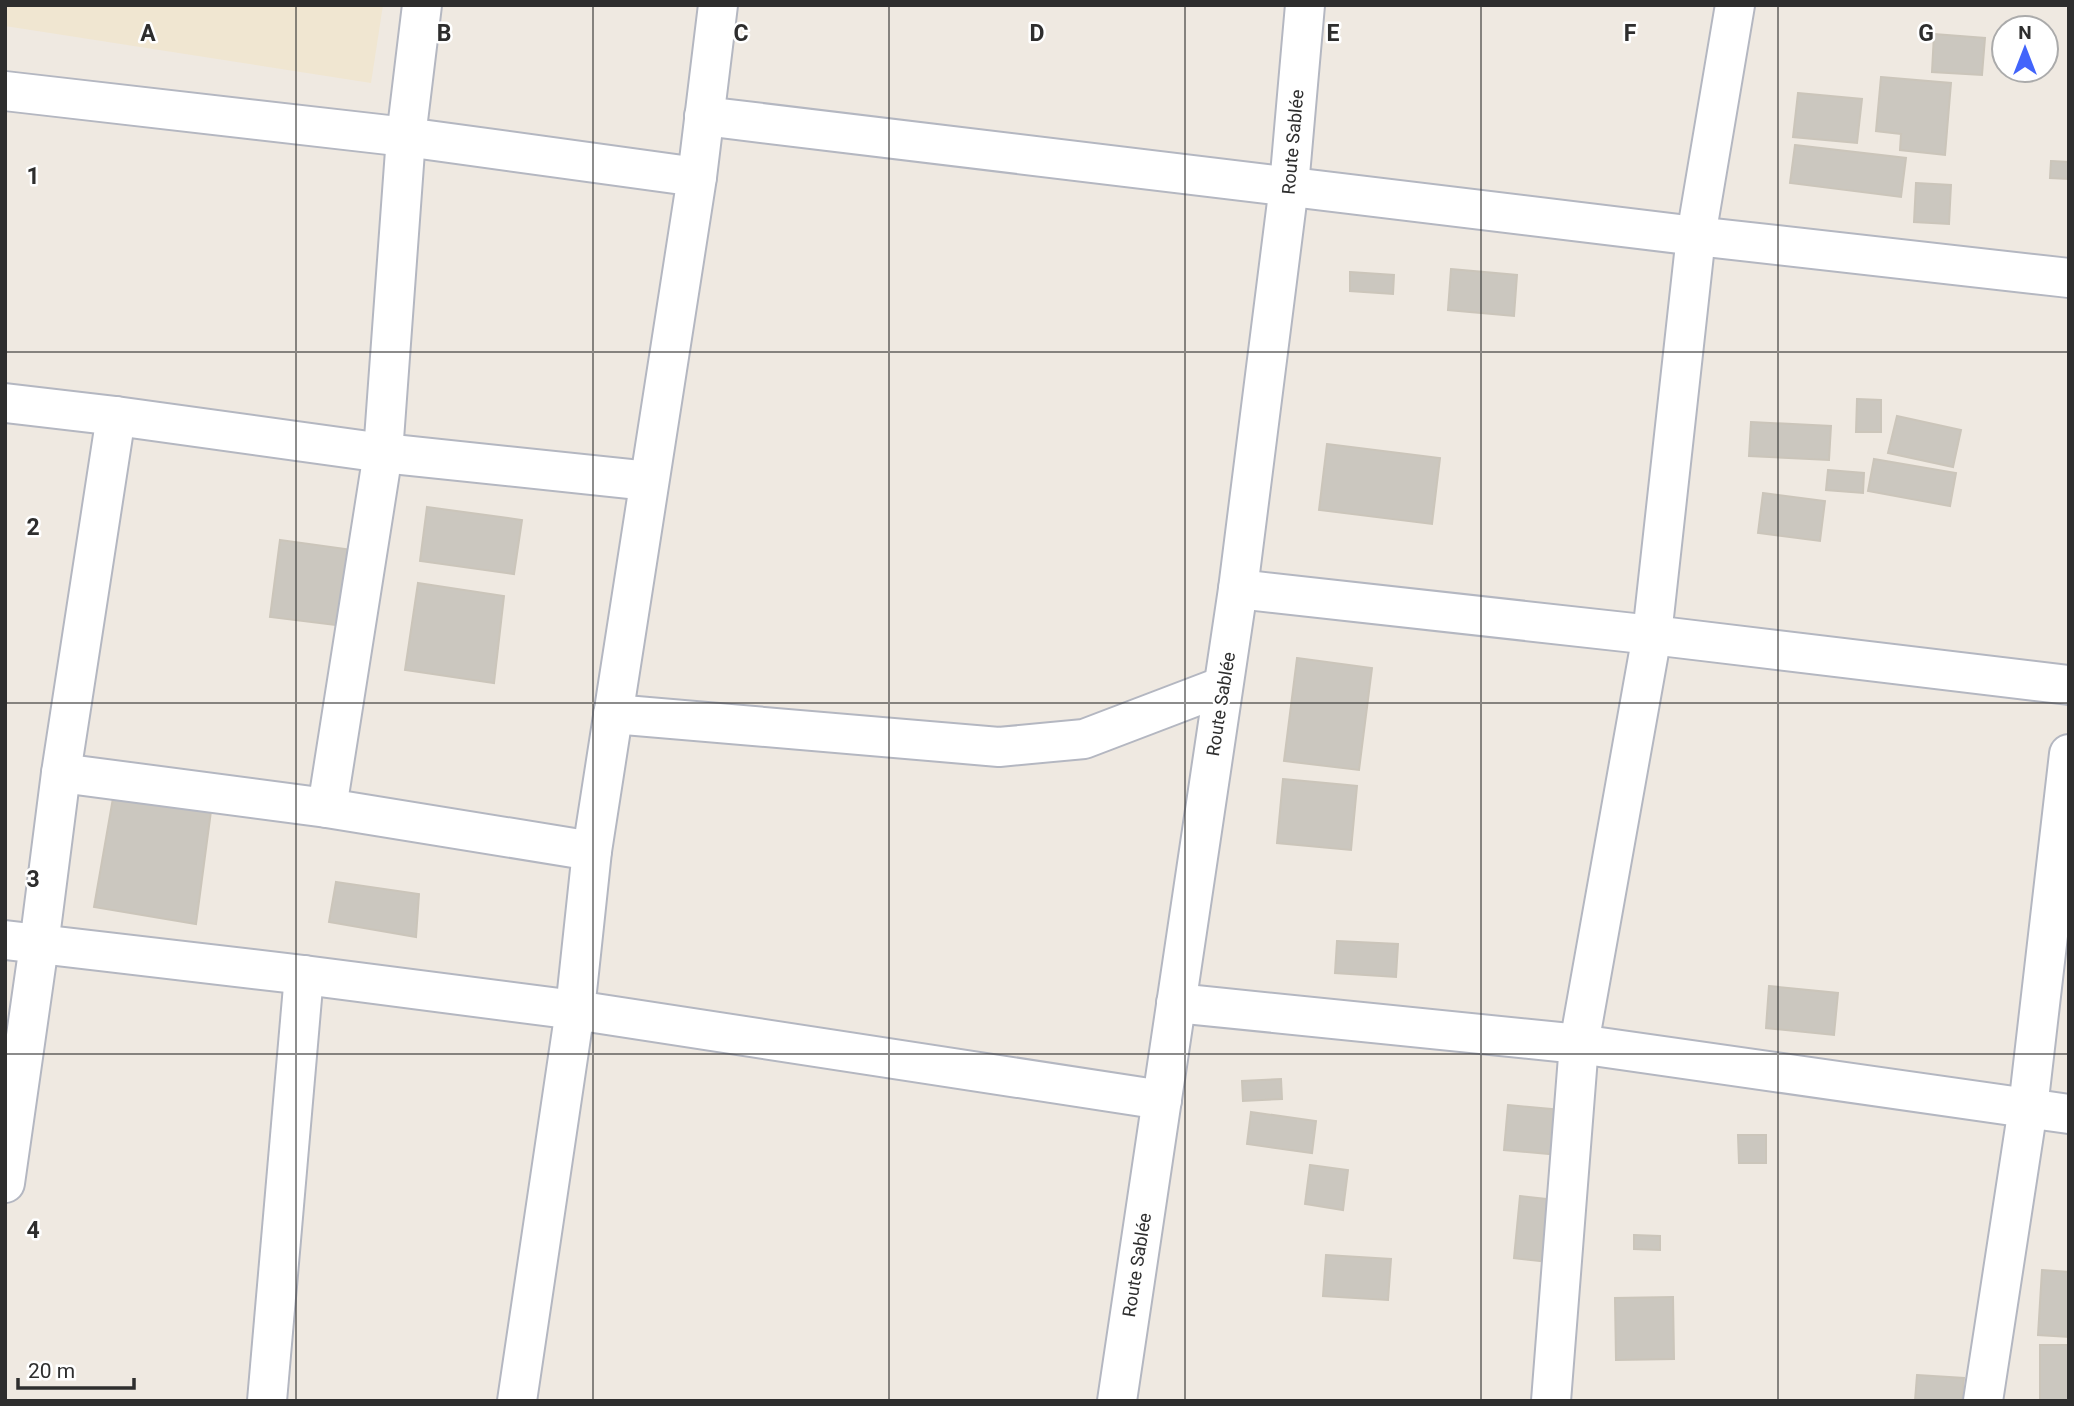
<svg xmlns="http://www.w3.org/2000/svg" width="2074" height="1406" font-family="Roboto,sans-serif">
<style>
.education{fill:#f0e6d1}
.building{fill:#cbc7bf;stroke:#cbc5ba;stroke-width:2}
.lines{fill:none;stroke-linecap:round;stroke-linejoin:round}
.street-casing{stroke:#b4b7c1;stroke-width:42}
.street{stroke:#fff;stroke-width:38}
.grid{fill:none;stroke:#2e2e2e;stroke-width:2;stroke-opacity:0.55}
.labels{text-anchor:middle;stroke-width:5;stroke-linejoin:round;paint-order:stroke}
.street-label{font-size:18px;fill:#2e2e2e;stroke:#fff}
.grid-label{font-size:23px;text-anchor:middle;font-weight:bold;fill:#2e2e2e;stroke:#fff;stroke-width:5;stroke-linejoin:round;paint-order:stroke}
</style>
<rect width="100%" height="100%" fill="#efe9e1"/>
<!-- education -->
<path class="education" d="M5,5H383L371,83L5,26Z"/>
<!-- building -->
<g class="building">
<path d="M1934,34L1985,38L1982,75L1932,72Z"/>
<path d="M1881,77L1951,83L1945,155L1900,150L1901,134L1876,131Z"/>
<path d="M1798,93L1862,99L1857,143L1793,137Z"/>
<path d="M1795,145L1906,158L1901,197L1790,183Z"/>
<path d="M2051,161L2069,162V179L2050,178Z"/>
<path d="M1916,183L1951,185L1949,224L1914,222Z"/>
<path d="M1451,269L1517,275L1514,316L1448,310Z"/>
<path d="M1350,272L1394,275L1393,294L1350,291Z"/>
<path d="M1857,399L1881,400V432H1856Z"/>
<path d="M1897,416L1961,430L1953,467L1888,453Z"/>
<path d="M1751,422L1831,426L1829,460L1749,456Z"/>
<path d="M1327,444L1440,458L1432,524L1319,510Z"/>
<path d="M1874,459L1956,473L1950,506L1868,491Z"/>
<path d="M1828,470L1864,473L1863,493L1826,490Z"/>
<path d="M1763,493L1825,501L1820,541L1758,533Z"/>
<path d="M427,507L522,520L514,574L420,561Z"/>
<path d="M280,540L353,550L343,626L270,617Z"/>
<path d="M418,583L504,596L494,683L405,670Z"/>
<path d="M1297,658L1372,668L1359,770L1284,761Z"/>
<path d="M1283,779L1357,786L1351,850L1277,843Z"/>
<path d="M113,798L211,811L196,924L94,907Z"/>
<path d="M336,882L419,894L416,937L329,922Z"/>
<path d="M1337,941L1398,944L1396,977L1335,973Z"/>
<path d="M1769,986L1838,993L1834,1035L1766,1028Z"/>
<path d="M1281,1079L1282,1099L1243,1101L1242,1081Z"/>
<path d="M1508,1105L1573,1111L1570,1156L1504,1150Z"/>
<path d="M1251,1112L1316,1121L1312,1153L1247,1144Z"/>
<path d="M1738,1135H1766V1163H1739Z"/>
<path d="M1310,1165L1348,1170L1343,1210L1305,1204Z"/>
<path d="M1520,1196L1564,1201L1557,1263L1514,1258Z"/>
<path d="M1634,1235L1660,1236V1250L1634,1249Z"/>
<path d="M1326,1255L1391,1259L1388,1300L1323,1296Z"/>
<path d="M2042,1270L2069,1272V1337L2038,1335Z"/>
<path d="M1673,1297L1674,1359L1616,1360L1615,1298Z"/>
<rect x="2040" y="1345" width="29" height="56"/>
<path d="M1917,1375L1964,1378L1962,1401H1915Z"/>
</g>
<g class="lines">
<!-- street casing -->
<g class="street-casing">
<g id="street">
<path d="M5,91L406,137L697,177"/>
<path d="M704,116L1696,236L2069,278"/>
<path d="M5,403L116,416L383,453L649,481"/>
<path d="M1238,589L1652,635L2069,685"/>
<path d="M613,714L999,747L1084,739L1223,686"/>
<path d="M61,773L327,808L592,851"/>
<path d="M327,808L383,453L406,137L422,5"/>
<path d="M5,940L304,975L575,1010L1162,1100"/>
<path d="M1176,1003L1579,1044L2069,1114"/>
<path d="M5,1183L39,945L61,773L116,416"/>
<path d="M267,1401L304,975"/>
<path d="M517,1401L575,1010L592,851L697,177L718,5"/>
<path d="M1117,1401L1238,589L1289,186L1305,5"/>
<path d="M1551,1401L1579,1044L1652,635L1696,236L1735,5"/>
<path d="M1983,1401L2028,1108L2069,754"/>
</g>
</g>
<!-- street -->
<use href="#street" class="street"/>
</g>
<!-- grid -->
<path class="grid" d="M296,5V1401M593,5V1401M889,5V1401M1185,5V1401M1481,5V1401M1778,5V1401M5,352H2069M5,703H2069M5,1054H2069"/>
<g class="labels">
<!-- street labels -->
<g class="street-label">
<text transform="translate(1293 142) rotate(-85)" y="6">Route Sablée</text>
<text transform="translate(1221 704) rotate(-81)" y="6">Route Sablée</text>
<text transform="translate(1137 1265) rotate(-81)" y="6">Route Sablée</text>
</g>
</g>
<g class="grid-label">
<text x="148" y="41">A</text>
<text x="444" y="41">B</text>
<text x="741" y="41">C</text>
<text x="1037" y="41">D</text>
<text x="1333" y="41">E</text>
<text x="1630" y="41">F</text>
<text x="1926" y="41">G</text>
<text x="33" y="184">1</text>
<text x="33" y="535">2</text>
<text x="33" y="887">3</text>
<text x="33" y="1238">4</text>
</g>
<!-- border -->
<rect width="2074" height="1406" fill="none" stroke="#2e2e2e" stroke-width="14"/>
<!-- north arrow -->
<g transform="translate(2025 49)"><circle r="33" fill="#ffffff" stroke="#ababab" stroke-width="2"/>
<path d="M0-5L12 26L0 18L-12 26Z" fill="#4264fb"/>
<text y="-10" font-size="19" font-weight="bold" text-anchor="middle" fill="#2e2e2e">N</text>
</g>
<!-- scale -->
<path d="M18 1378v10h116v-10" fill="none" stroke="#2e2e2e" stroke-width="3.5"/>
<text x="28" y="1378" font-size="21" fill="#2e2e2e" stroke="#ffffff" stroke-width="5" paint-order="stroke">20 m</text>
</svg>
